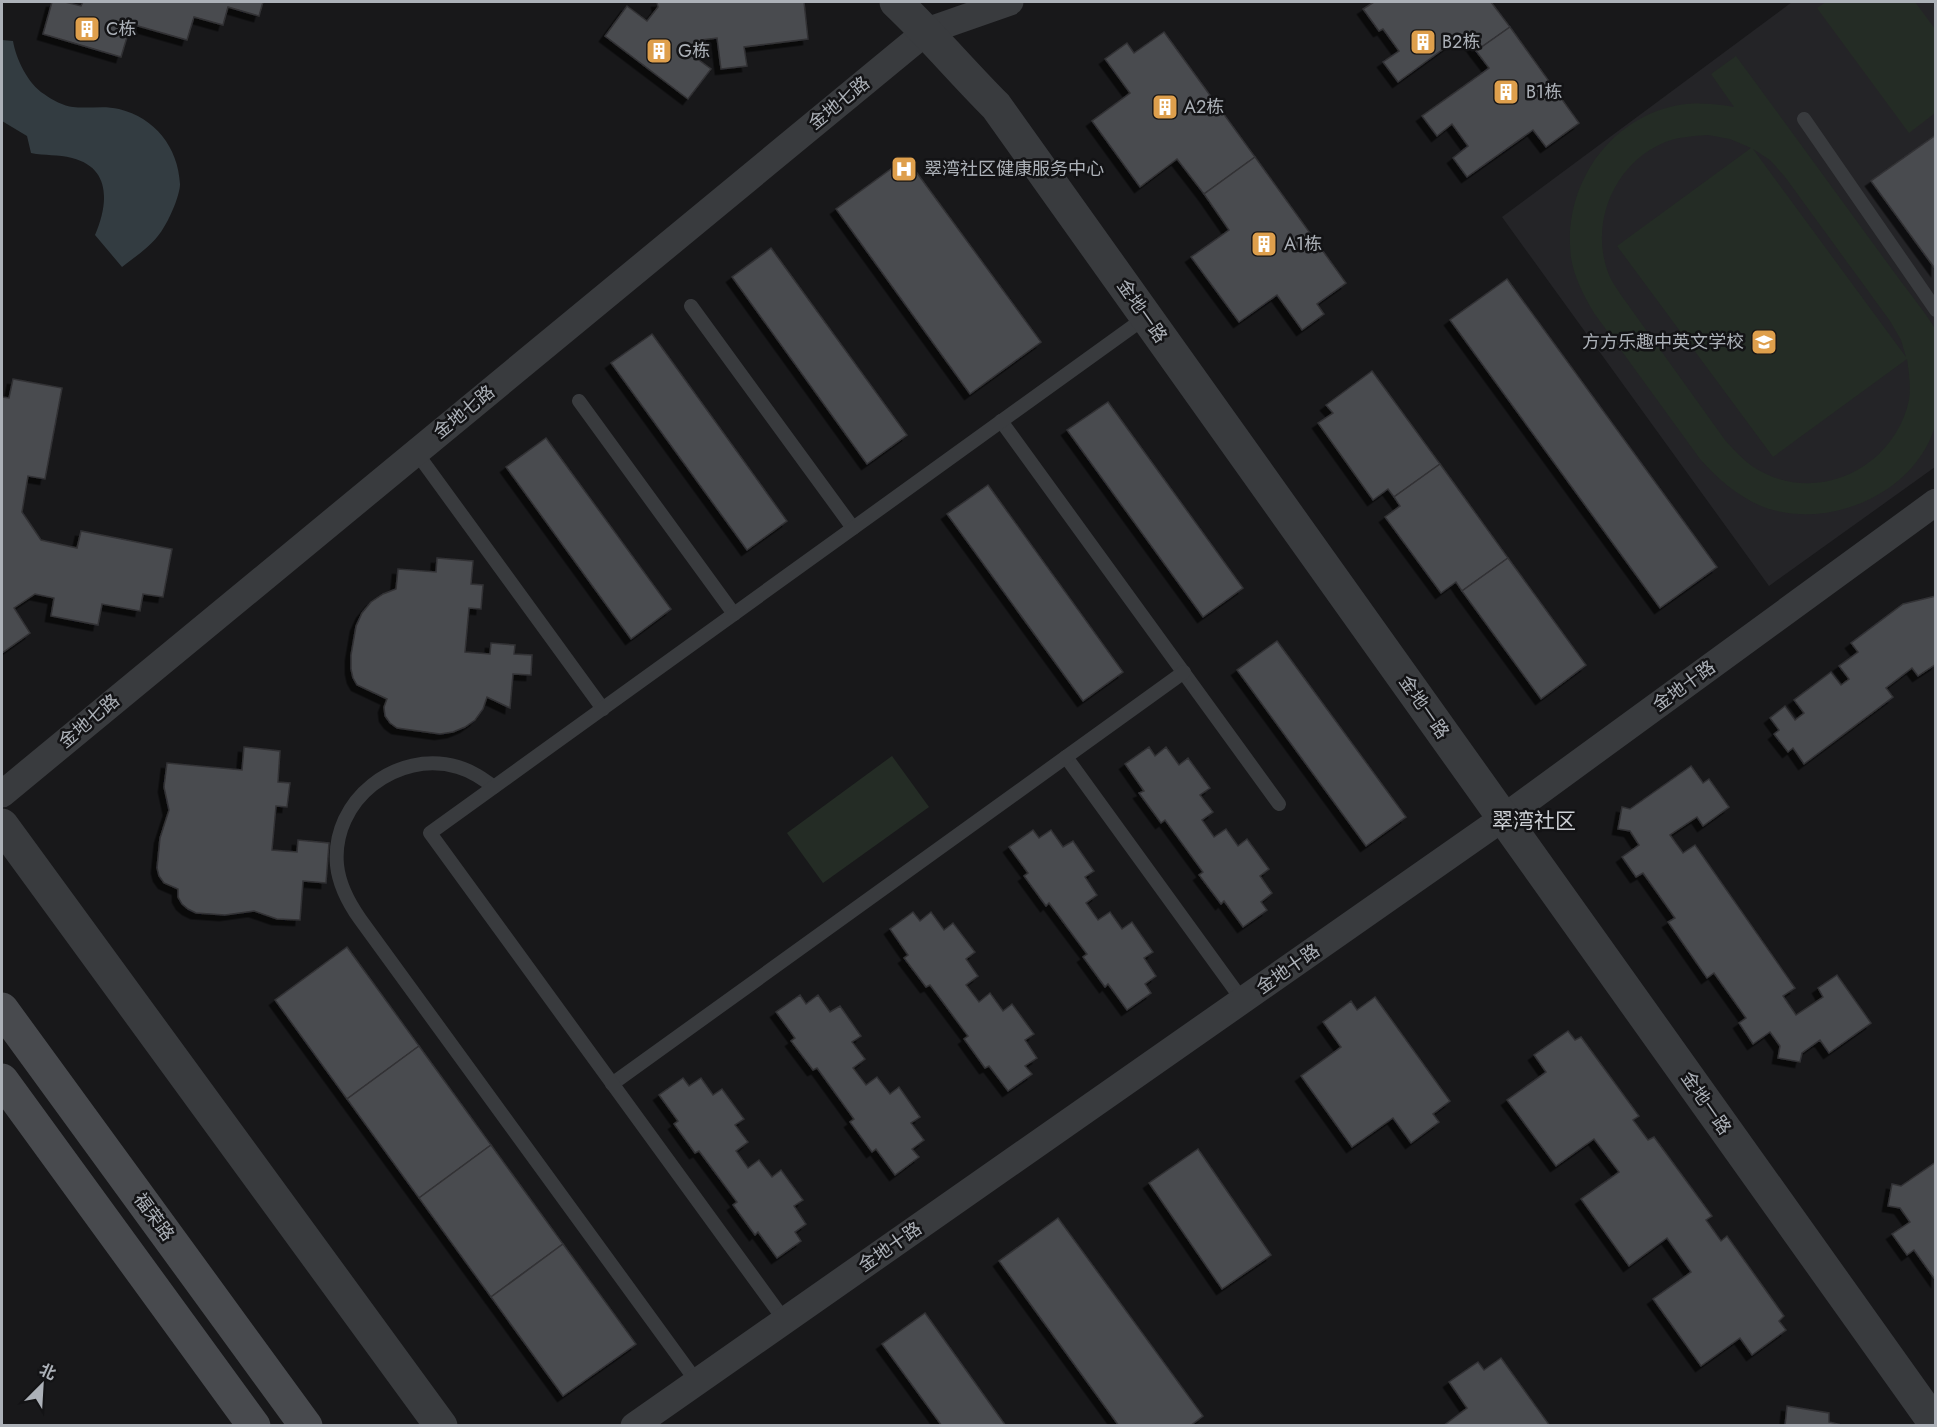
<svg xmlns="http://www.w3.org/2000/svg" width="1937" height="1427" font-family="Jost,'Noto Sans SC',sans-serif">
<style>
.built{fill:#242427}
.green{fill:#242c25;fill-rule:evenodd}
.water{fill:#333c41}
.building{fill:#4a4b4f;stroke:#323235;stroke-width:1.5;filter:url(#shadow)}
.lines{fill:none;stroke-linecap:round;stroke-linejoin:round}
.service{stroke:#393b3e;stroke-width:14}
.minor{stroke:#393b3e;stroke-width:27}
.tertiary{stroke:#393b3e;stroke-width:33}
.secondary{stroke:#484a4e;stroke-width:33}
.labels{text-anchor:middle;stroke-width:5;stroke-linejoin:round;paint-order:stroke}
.poi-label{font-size:18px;fill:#acb1b8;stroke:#131315;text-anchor:start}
.street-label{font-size:18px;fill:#acb1b8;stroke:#131315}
.quarter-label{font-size:21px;fill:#cccfd4;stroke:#131315}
</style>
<defs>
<filter id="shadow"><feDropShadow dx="-5.5" dy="5.5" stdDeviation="0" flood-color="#0009"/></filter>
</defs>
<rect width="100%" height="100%" fill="#18181a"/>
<!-- built -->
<path class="built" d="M1792,2H1935V467L1769,586L1502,217Z"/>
<!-- green -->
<g class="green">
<path d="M1826,2H1915L1935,29V113L1909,133L1817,8Z"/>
<path d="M1736,56C1789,128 1841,200 1894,272C1901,282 1933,322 1936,331C1937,343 1936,364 1936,376C1936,392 1937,411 1935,426C1915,495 1825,532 1761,506C1736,495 1718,479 1700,459L1594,313C1584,296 1574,277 1571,258C1562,187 1608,118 1679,105C1698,102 1716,104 1734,107L1711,74ZM1708,135L1730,139L1751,148L1617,246L1773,457L1907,359C1909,373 1911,387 1909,400C1894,469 1816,506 1755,468C1743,460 1734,450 1725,440L1621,295C1617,289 1612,282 1609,275C1589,225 1613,165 1663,143C1677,137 1693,136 1708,135ZM1753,149L1770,160L1785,177L1890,321L1901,340L1906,357Z"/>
<path d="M892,756L929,807L823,883L787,833Z"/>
</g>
<!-- water -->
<path class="water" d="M2,40L13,41C16,59 28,84 44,94C52,100 64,106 73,107C88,109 104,105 119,109C155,118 178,147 180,184C180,195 170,218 164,227C154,245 137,255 122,267L95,235C108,205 112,168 72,158C58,154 45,156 31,153L27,136L2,121Z"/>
<!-- building -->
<g class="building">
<path d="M52,2H65L81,6L83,2H263L259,16L228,7L223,25L194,17L187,40L131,24L121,57L43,34Z"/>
<path d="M657,2H804L808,39L744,47L747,66L721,69L717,38L701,40L691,54L711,69L688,99L605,36L627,6L647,21L658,7Z"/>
<path d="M1374,2H1491L1510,27L1476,51L1464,34L1398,82L1383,62L1399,51L1383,29L1379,31L1363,9Z"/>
<path d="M1510,27L1579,123L1546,147L1533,130L1467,177L1453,158L1468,146L1452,124L1437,136L1422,116L1489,68L1476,51Z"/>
<path d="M1164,32L1255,157L1204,194L1177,159L1140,187L1092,121L1130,93L1105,59L1127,43L1134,53Z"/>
<path d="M1936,135V270L1871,181Z"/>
<path d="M1255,157L1346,283L1317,304L1324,314L1302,330L1277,295L1239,322L1191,257L1229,230L1204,194Z"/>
<path d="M906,158L1041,342L970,394L836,209Z"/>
<path d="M771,248L907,435L867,464L732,277Z"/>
<path d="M1507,279L1717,567L1660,608L1450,320Z"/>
<path d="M652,334L787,521L747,550L611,363Z"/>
<path d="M1372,371L1440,464L1394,497L1388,489L1373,500L1318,423L1333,413L1326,405Z"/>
<path d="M13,379L62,388L45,479L28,476L22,512L41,540L77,548L81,531L172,549L163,597L143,594L140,611L102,604L98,625L51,616L54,598L35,594L14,608L30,633L2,653V397L9,398Z"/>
<path d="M1108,402L1243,588L1203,617L1067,430Z"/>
<path d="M546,438L671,609L631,639L506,467Z"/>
<path d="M1440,464L1508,558L1462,591L1456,582L1441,593L1385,517L1400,506L1394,497Z"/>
<path d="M988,485L1123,672L1083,701L947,514Z"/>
<path d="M437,558L473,561L471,584L483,585L481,609L469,608L465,652L490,654L491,643L515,645L514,654L532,655L531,675L513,674L510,708L487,697L483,709L475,720L465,727L453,732L440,734L397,728L390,723L385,716L384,707L387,699L357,685L353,678L351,669V655L356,626L362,613L371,602L383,594L396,589L398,569L436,572Z"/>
<path d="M1508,558L1586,665L1541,699L1462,591Z"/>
<path d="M1936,596V664L1918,676L1912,668L1886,688L1893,697L1804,764L1793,748L1788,752L1774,734L1779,730L1770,718L1785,706L1795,720L1804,713L1794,700L1831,672L1841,685L1849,679L1839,666L1858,652L1851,643L1903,604Z"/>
<path d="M1277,641L1406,817L1366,846L1237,670Z"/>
<path d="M244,747L280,751L278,782L290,783L287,807L276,806L272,850L297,852L298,840L329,843L326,883L303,881L300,920L277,919L254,911L225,915L196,913L188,909L182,904L178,897V889L164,883L159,876L157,868L160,838L169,810L164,787L167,763L242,770Z"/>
<path d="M1149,747L1155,756L1166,747L1179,765L1188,758L1210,788L1200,795L1213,812L1202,820L1214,837L1226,829L1238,846L1247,839L1269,869L1260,876L1272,893L1261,902L1267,910L1243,927L1224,901L1221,904L1199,875L1203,872L1165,820L1161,823L1139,793L1144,791L1125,764Z"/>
<path d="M1691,766L1703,783L1709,779L1729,807L1703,826L1697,817L1670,835L1683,853L1695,845L1795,988L1783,996L1796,1015L1823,997L1818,988L1837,975L1871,1023L1829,1053L1820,1040L1802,1053L1800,1062L1778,1058L1780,1046L1770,1032L1753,1044L1739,1023L1746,1018L1714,973L1707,978L1668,922L1675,918L1643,873L1636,877L1622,857L1639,845L1630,831L1618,829L1622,807L1630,809Z"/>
<path d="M1033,830L1039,838L1051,830L1063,847L1073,841L1094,871L1085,877L1097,895L1086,903L1098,920L1110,912L1122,929L1132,922L1153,952L1144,958L1156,976L1145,984L1151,993L1127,1010L1108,984L1105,987L1083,957L1087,954L1049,903L1046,906L1024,876L1028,873L1009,847Z"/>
<path d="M913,912L920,921L931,912L944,930L953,923L975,952L966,959L978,976L966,985L979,1002L990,993L1003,1011L1012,1004L1034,1034L1025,1040L1037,1058L1025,1066L1032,1074L1008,1091L989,1066L985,1068L964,1039L968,1036L930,985L926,987L904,958L908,955L890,929Z"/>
<path d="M347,947L419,1046L347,1099L275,1000Z"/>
<path d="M800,995L806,1004L818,995L830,1012L840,1006L861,1036L852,1042L865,1059L853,1068L866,1085L877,1077L890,1094L899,1087L920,1117L911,1123L924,1140L912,1149L919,1157L895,1175L876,1149L872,1152L850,1122L854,1119L817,1068L813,1070L791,1041L795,1038L776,1012Z"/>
<path d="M1375,997L1450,1101L1433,1114L1439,1122L1411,1143L1393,1118L1352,1147L1301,1076L1341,1047L1323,1022L1351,1001L1357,1010Z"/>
<path d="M1568,1031L1575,1040L1581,1037L1639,1116L1633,1120L1648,1140L1654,1137L1712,1216L1706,1220L1721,1241L1727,1236L1784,1316L1779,1321L1786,1330L1752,1355L1740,1338L1701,1366L1653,1299L1691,1272L1667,1238L1629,1266L1581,1199L1619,1172L1594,1139L1556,1166L1507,1100L1546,1072L1534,1055Z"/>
<path d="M419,1046L491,1145L419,1198L347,1099Z"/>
<path d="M683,1078L689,1086L701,1078L713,1095L722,1089L744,1119L735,1125L748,1142L736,1151L748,1168L759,1160L772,1177L781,1170L803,1200L794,1206L806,1224L795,1232L801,1241L777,1258L758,1232L755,1235L733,1205L737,1202L699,1151L695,1153L674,1124L678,1121L659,1095Z"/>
<path d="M491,1145L563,1244L491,1297L419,1198Z"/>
<path d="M1198,1149L1271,1255L1222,1289L1149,1183Z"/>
<path d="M1936,1162V1281L1914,1250L1907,1255L1892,1234L1910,1222L1900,1208L1888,1206L1892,1184L1901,1186Z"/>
<path d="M1058,1218L1203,1416L1190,1426H1119L999,1261Z"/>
<path d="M563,1244L636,1344L563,1396L491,1297Z"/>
<path d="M925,1313L1006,1426H942L882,1344Z"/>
<path d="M1501,1358L1550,1426H1443L1467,1408L1449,1382L1478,1362L1484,1370Z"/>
<path d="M1787,1406L1829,1413V1422L1846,1426H1785Z"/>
</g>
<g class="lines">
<!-- service -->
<g class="service">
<path d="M1804,119L1936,310"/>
<path d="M691,306L853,528"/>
<path d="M579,401L734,614"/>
<path d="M1001,421L1279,804"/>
<path d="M416,452L603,709"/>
<path d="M1066,757L1243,1001"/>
<path d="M494,787C483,779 472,771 458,767C397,749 331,800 337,865C339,885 348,902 360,919L697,1382"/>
<path d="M612,1084L1184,672"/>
<path d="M785,1321L430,833L1146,317"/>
</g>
<!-- minor -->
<g class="minor">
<path d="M2,794L927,31L1010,2"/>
<path d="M634,1426L1503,818L1936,502"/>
</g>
<!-- tertiary -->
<g class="tertiary">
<path d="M896,2C931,35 962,72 996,106L1936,1425"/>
<path d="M2,825L441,1426"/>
</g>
<!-- secondary -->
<g class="secondary">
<path d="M2,1009L306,1426"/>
<path d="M2,1080L254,1426"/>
</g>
</g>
<!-- icons -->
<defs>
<g id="building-square" transform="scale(1.35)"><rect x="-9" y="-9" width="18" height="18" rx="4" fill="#de9f4c" stroke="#131315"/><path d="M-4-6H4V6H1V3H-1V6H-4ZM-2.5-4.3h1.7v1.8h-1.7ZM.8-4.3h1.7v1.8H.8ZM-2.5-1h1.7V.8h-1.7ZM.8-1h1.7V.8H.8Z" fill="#fff"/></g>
<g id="hospital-square" transform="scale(1.35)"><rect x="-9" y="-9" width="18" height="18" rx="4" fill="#de9f4c" stroke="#131315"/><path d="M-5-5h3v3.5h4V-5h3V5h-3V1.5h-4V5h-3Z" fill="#fff"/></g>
<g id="school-square" transform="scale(1.35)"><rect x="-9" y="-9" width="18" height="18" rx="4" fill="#de9f4c" stroke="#131315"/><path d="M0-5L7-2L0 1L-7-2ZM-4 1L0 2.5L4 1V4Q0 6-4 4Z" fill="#fff"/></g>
</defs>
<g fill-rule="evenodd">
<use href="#building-square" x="87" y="29"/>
<use href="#building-square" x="1423" y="42"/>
<use href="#building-square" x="659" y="51"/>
<use href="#building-square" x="1506" y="92"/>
<use href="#building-square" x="1165" y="107"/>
<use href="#hospital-square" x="904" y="169"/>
<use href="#building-square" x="1264" y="244"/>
<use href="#school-square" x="1764" y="342"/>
</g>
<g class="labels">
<!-- poi labels -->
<g class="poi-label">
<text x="106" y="35">C栋</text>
<text x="1442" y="48">B2栋</text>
<text x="678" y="57">G栋</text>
<text x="1526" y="98">B1栋</text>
<text x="1184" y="113">A2栋</text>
<text x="924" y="175">翠湾社区健康服务中心</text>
<text x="1284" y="250">A1栋</text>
<text x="1744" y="348" text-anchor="end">方方乐趣中英文学校</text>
</g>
<!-- street labels -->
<g class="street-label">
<text transform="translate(839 103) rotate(-39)" y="6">金地七路</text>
<text transform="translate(1142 311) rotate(55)" y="6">金地一路</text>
<text transform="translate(464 412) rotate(-39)" y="6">金地七路</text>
<text transform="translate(1684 686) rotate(-36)" y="6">金地十路</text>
<text transform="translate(1424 707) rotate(55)" y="6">金地一路</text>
<text transform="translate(89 721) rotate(-40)" y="6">金地七路</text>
<text transform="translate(1288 969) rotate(-35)" y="6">金地十路</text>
<text transform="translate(1706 1103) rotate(55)" y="6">金地一路</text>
<text transform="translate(154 1217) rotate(54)" y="6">福荣路</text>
<text transform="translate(890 1247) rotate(-35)" y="6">金地十路</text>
</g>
<!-- quarter labels -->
<g class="quarter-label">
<text x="1534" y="828">翠湾社区</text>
</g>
</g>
<!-- border -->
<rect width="1937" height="1427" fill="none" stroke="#acb1b8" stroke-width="6"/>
<!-- north arrow -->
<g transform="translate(42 1385) rotate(24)" stroke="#131315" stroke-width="4.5" paint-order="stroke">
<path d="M0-4.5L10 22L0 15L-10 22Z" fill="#acb1b8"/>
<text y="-9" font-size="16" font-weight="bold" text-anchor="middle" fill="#acb1b8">北</text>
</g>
</svg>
